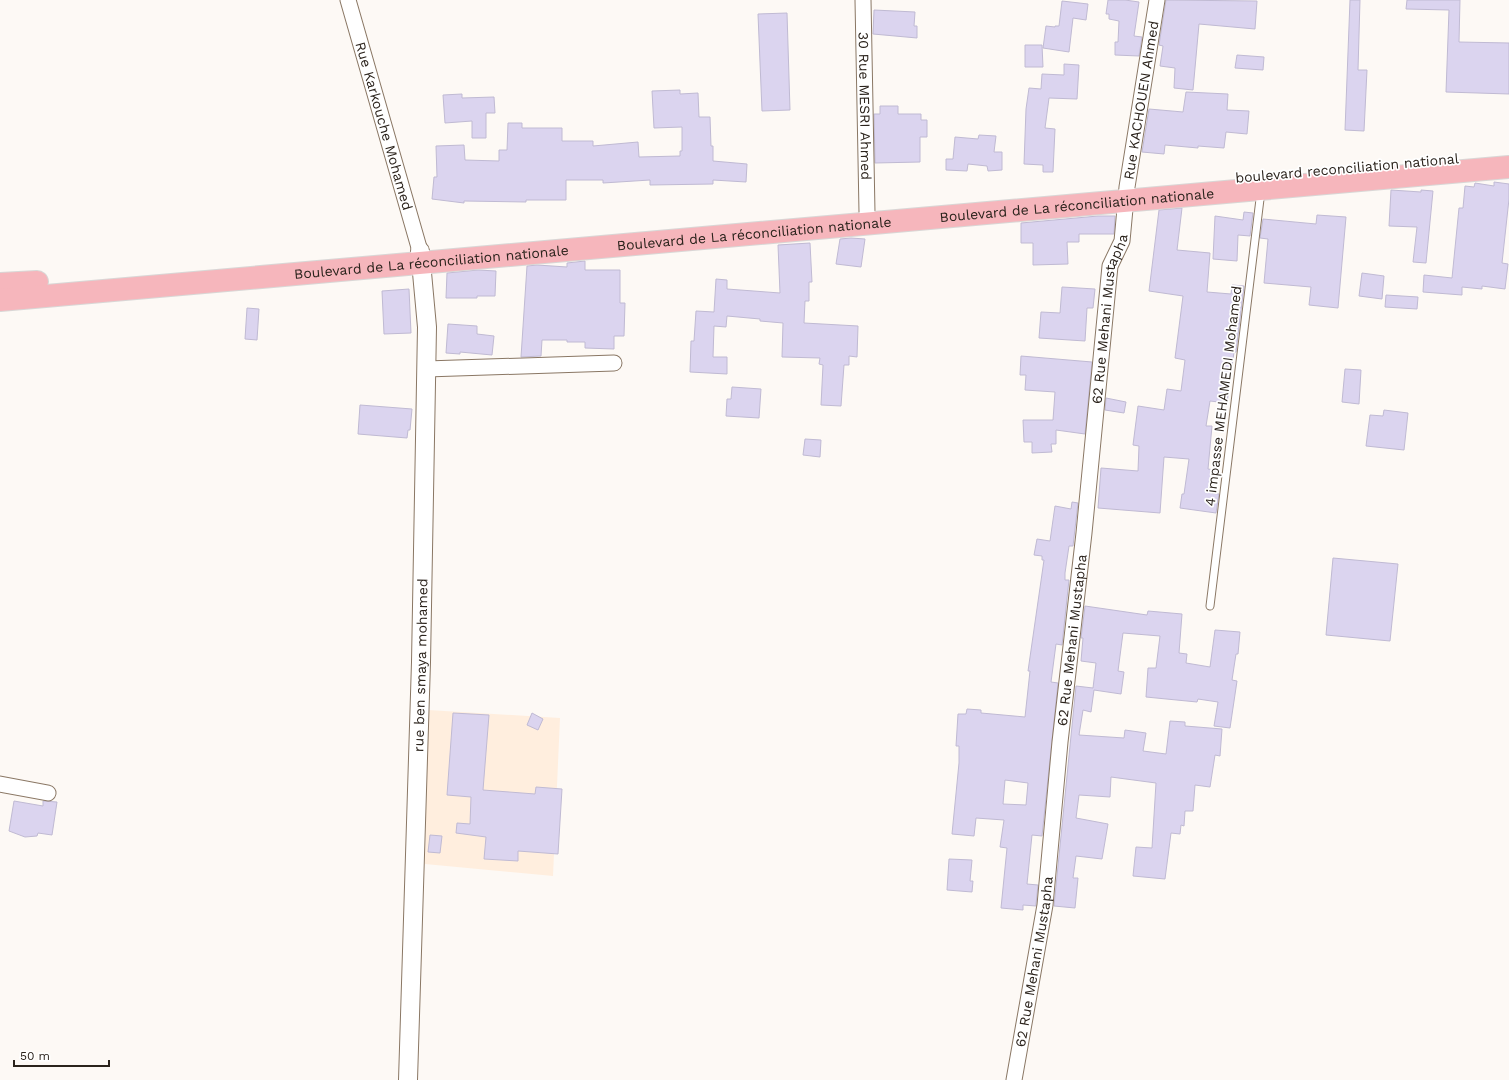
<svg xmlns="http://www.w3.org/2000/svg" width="1509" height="1080" font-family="'Work Sans',sans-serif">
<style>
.built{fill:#ffeede}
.building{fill:#dbd4ef;stroke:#c0bad3;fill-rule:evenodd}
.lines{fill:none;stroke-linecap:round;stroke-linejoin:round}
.service-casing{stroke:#8a7764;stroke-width:9}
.minor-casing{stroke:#8a7764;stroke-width:17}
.tertiary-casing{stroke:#8a7764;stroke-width:20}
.trunk-casing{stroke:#d9d7d6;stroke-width:24}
.service{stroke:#fff;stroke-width:7}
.minor{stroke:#fff;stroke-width:15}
.tertiary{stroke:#fff;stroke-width:18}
.trunk{stroke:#f6b6bc;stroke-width:22}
.labels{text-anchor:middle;stroke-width:3.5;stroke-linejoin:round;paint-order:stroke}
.street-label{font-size:14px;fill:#2b231c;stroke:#fff}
</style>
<rect width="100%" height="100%" fill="#fdf9f5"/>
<!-- built -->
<path class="built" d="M428,710L560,718L553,876L425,864Z"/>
<!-- building -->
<g class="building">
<path d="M1108,0H1125L1139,2L1134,36L1142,37L1139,56L1115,55V42H1118L1119,21L1109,19V14H1106Z"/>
<path d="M1166,0L1257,1L1255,29L1199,24L1193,90L1174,88L1175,68L1160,66L1163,46L1159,45Z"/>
<path d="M1350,0H1360L1358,70H1367L1364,131L1345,130Z"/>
<path d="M1407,0H1460L1459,42L1509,43V94L1446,92L1449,10L1406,9Z"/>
<path d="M1062,1L1088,4L1086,20L1073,18L1069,52L1043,48L1046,26L1055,27V26H1059Z"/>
<path d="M874,10L915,12L914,26H917V38L873,34Z"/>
<path d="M787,13L790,110L762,111L758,14Z"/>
<path d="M1025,45H1042L1043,67H1025Z"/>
<path d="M1237,55L1264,57L1263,70L1235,68Z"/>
<path d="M1064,64L1079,65L1077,99L1049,98L1045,128L1055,129L1053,172H1043V165L1024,164L1026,109L1029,88L1041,89L1042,74L1064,75Z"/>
<path d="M680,90V94L698,93L699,117H710L711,146H713V161L747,164L746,182L713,180V184L650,185V180L603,183V180H566V200H526V202L464,201V203L432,199L434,177H437L436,146L464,145L465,160L499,161V150H507L508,123H522V128H562V141H593V146L638,142L639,157L680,156V151H682V127L654,128L652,91Z"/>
<path d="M1186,92L1228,94L1227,110L1249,111L1247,134L1226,132L1224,148L1198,146V148L1165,145L1164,154L1142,152L1149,109L1183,112Z"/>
<path d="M462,94V98L494,97L495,113H486V138H472V121L445,123L443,95Z"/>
<path d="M880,106H898V114H921V120H927V137H920V162L875,163L874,114H880Z"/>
<path d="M979,135L996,136L994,152H1002V170L988,171L987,166L968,164L967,171L946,170V159H953L955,137L978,139Z"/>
<path d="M1494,182L1509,184V199L1502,263L1508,264L1505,289L1482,286V289L1462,287V295L1423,292L1424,275L1452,278L1459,208H1463L1465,186L1474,187L1475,183L1494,186Z"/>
<path d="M1391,190L1421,192V190L1433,191L1426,263L1413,262L1417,227L1389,226Z"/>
<path d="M1182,208L1177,250L1210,253L1207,292L1231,294L1232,285L1244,286L1236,352H1234L1227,403L1210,401L1206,426H1212L1208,469L1215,470L1212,493L1219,494L1216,513L1180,508L1182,494H1184L1189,459L1164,457L1160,513L1098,508L1101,468L1138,471L1139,446L1133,445L1138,406L1164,410L1167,389L1181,391L1185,360L1175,358L1183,296L1149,291L1159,210Z"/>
<path d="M1244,212L1253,213L1250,236L1238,235L1237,261L1213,259L1215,216L1243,220Z"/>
<path d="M1317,215L1346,217L1338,308L1309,305L1311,287L1264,283L1268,239L1260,238L1263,219L1316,224Z"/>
<path d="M1098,216H1115L1114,234H1079V242H1067L1068,264L1033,265V243H1021V223Z"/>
<path d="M851,238L865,239L861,267L836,264L840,239Z"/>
<path d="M810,243L812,282H809V301H805L804,323L858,326L857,357L849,356V365H844L841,406L821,405L823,365L819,364L820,358L782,357L783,323L760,321V319L727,316L726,327L714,326L713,357H727V374L690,372L691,341H694L696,311L714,312L716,279L727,280V289L780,293L778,245Z"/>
<path d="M585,261V270H620V303H625L624,336H614V349L585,348V342H567V340H542L541,356L521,357L527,266L537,265L567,267V263Z"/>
<path d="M478,270L496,271L495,296H477V298H446L447,273Z"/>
<path d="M1362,273L1384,276L1382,299L1359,296Z"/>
<path d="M1062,287L1095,289L1093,308H1087L1085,341L1039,338L1041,312L1060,313Z"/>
<path d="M409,289L411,333L384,334L382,291Z"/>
<path d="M1386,295L1418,297L1417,309L1385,307Z"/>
<path d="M247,308L259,309L257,340L245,339Z"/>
<path d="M448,324L477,326V334L494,336L492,355L460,352V354L446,353Z"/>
<path d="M1021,356L1092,362L1085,434L1056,430V444H1051L1052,452L1032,453V442H1024L1023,420H1053L1055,392L1025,390L1026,375H1020Z"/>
<path d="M1345,369L1361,370L1359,404L1342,402Z"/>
<path d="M732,387L761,389L759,418L726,416L727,399H731Z"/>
<path d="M1106,398L1126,402L1124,413L1105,410Z"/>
<path d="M360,405L412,409L410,430H408L407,438L358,434Z"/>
<path d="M1384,410L1408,413L1404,450L1366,446L1370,415L1383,416Z"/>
<path d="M805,439L821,440L820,457L803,455Z"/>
<path d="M1072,502L1078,503L1073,546H1069L1065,573V580H1069L1062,645L1056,644L1051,682L1058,683L1042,836L1032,835L1027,884L1038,885L1036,904V906L1023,905V910L1001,908L1007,848L1000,847L1004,820L976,818L974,836L952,834L959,763V746H956L958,714H966L967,709L981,710V713L1025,717L1030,671H1028L1044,560H1042V556L1034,555L1037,539L1050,541L1055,506L1071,509ZM1005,780L1028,783L1026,805L1003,804Z"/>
<path d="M1333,558L1398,564L1390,641L1326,635Z"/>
<path d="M1085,606L1147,615L1148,611L1182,614L1179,653L1187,654L1186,663L1210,667L1215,630L1240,632L1238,654H1236L1232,680L1237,681L1230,728L1214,726L1218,702L1198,699L1197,702L1146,697L1148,668H1156L1160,636L1123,633L1118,671L1124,672L1121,694L1094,690L1091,712L1083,710L1079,735L1124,738L1125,730L1146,733L1143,751L1166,754L1170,721L1185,722V726L1222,729L1220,756L1215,755L1210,787L1195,785L1193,811H1185L1184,826L1181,825L1180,834L1171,833L1165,879L1133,876L1136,847L1152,848L1156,783L1111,777L1110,797L1079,795L1076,818L1108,824L1102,859L1076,856L1073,878H1078L1075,908L1054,906L1076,686L1093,688L1096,663L1081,661L1083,638H1081Z"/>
<path d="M453,713L489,715L483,790L535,794L536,787L562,789L558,854L518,851V861L484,859L486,837L456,833L457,823L470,824L471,797L447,795Z"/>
<path d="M532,713L543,719L538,730L527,725Z"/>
<path d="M14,801L43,806V801L57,802L52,835L38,833L37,836L25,837L9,831Z"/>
<path d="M430,835L442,836L440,853L428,852Z"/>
<path d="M949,859L972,860L970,881H973L972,892L947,890Z"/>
</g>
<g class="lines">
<!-- service casing -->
<g class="service-casing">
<path id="service" d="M1210,606L1261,191"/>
</g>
<!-- minor casing -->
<g class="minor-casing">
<g id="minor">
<path id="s1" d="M348,0L420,251"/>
<path id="s2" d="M863,0L867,212"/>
<path d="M426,369L614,363"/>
<path d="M0,784L48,793"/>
<path id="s3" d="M1014,1080L1045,905L1060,742L1084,533L1110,266L1122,241L1127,187L1157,0"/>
</g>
</g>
<!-- tertiary casing -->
<g class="tertiary-casing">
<g id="tertiary">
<path id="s4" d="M408,1080L421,662L427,327L420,251"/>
</g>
</g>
<!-- trunk casing -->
<g class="trunk-casing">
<g id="trunk">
<path d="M0,284L37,282"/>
<path id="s5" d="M0,300L1509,167"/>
</g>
</g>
<!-- service -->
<use href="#service" class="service"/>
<!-- minor -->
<use href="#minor" class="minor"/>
<!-- tertiary -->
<use href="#tertiary" class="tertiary"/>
<!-- trunk -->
<use href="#trunk" class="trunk"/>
</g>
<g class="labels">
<!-- street labels -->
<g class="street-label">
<text dy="5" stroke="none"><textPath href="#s3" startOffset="990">Rue KACHOUEN Ahmed</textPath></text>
<text dy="5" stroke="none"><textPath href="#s2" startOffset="106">30 Rue MESRI Ahmed</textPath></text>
<text dy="5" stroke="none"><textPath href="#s1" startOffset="131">Rue Karkouche Mohamed</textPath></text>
<text transform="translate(1347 168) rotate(-5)" y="5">boulevard reconciliation national</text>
<text dy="5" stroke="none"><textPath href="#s5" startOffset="1081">Boulevard de La réconciliation nationale</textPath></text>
<text dy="5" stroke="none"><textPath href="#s5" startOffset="757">Boulevard de La réconciliation nationale</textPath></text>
<text dy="5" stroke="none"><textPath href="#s5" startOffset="433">Boulevard de La réconciliation nationale</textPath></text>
<text dy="5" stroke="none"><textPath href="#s3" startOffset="768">62 Rue Mehani Mustapha</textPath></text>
<text transform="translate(1223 396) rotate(-83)" y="5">4 impasse MEHAMEDI Mohamed</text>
<text dy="5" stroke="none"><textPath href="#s3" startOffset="444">62 Rue Mehani Mustapha</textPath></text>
<text dy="5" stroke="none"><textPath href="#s4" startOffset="415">rue ben smaya mohamed</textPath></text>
<text dy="5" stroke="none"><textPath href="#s3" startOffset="120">62 Rue Mehani Mustapha</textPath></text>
</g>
</g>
<!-- scale -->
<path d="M14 1060v6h95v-6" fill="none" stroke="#2b231c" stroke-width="2"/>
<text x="20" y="1060" font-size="12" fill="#2b231c" stroke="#ffffff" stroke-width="3" paint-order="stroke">50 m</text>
</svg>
